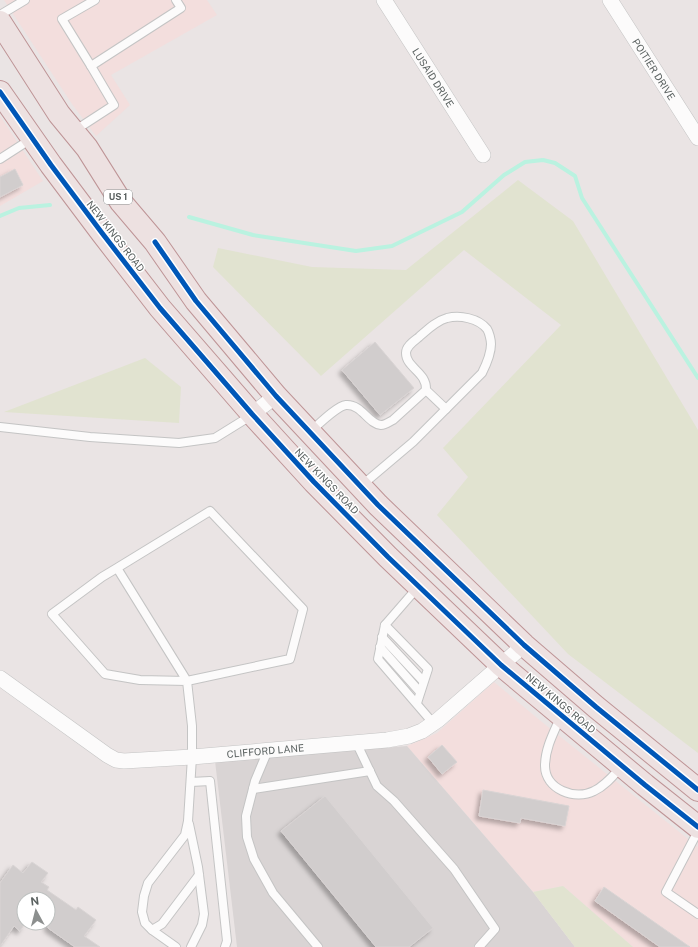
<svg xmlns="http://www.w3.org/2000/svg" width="698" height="947" font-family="'Public Sans',sans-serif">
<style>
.commercial{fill:#f3dedd}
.industrial{fill:#d9d4d4}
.green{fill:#e1e3d0}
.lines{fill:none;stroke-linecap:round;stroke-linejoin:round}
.stream{stroke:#baf2e0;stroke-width:4}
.building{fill:#d1cdcd;stroke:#d9d4d4;filter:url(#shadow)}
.lane-casing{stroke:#c4c4c4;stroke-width:10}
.street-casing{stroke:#c4c4c4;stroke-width:16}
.highway-casing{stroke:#be9496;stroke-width:24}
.lane{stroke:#fcfbfb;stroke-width:8}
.street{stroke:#fcfbfb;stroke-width:15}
.highway{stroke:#ede1e1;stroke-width:22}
.cycleway-casing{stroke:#fff;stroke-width:8}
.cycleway{stroke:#0057b8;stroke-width:5}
.labels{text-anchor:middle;stroke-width:3;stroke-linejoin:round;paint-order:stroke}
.shield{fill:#fff;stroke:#8c9090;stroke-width:1}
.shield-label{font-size:9px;font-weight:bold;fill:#5a6160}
.street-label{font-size:10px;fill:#5a6160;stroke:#fff}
</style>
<defs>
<filter id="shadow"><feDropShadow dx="-3.5" dy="3.5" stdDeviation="2" flood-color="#0004"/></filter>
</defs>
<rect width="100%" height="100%" fill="#eae4e4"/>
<!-- commercial -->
<g class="commercial">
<path d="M4,0H207L217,15L111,75L130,105L96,136L72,104Z"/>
<path d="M0,116L43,181L0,206Z"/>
<path d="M494,682L542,722L698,847V947H633L563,886L533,892L407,746L437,733Z"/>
</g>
<!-- industrial -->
<path class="industrial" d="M407,746L533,892L575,947H237L215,761Z"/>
<!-- green -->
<g class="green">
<path d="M518,180L573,221L698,430V753L568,654L437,515L468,477L443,448L561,325L464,250L321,376L213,267L218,248L312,267L406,270Z"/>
<path d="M145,358L181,387L179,423L4,412Z"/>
<path d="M563,886L633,947H575L533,892Z"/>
</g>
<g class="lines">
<!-- stream -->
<g class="stream">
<path d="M0,216L19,208L50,205"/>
<path d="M189,217L253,235L356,251L392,246L462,212L504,175L525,162L543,160L555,163L575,176L582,198L698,378"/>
</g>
</g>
<!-- building -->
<g class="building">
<path d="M15,169L23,185L0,197V177Z"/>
<path d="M375,342L414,388L380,415L342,370Z"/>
<path d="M442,745L457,762L442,774L428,757Z"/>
<path d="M483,790L569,806L565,826L521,818L520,823L479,816Z"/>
<path d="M325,796L433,928L409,947H376L281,831Z"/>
<path d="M32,862L48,873L41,882L49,887L47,890L76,910L78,907L96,920L84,936L100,947H75L48,928V899H24V925L20,931L14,926L0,946V883L13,865L23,873Z"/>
<path d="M604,887L690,947H660L595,901Z"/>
</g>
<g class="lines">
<!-- lane casing -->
<g class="lane-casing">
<g id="lane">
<path d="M0,15L25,0"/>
<path d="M91,66L62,19L95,0"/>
<path d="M74,131L114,105L91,66L181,8L176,0"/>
<path d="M0,159L31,139"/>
<path d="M426,390L446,409"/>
<path d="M0,427L90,437L179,443L215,438L252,415"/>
<path d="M311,431C319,424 337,406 346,405C362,404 368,424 381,425C385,425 389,422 393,420L426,390C427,372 406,368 406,353C406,346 414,341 419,337C427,330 436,321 447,318C460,315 478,318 487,329C489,332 491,340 491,344C491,354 486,365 482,373L413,442L361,486"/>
<path d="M117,568L187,681L290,659L303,609L210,511L117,568L102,577L52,614L105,674L140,680L187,681L192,726V757L188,821L185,835L148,883L144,896L142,912L145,923L152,930L162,924L199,875"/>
<path d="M418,587L385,625L378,659L433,723"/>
<path d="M385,625L428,669L417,703"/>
<path d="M382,637L423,681"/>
<path d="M380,647L420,692"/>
<path d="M561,716C554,732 545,748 545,766C545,789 575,801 594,791C605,786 613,776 621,767"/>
<path d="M356,742L377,786L394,801L454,869L495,929L479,947"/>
<path d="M268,750L255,781L246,816L247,837L254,859L273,893L318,947"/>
<path d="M191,782L210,781L227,941L225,947"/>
<path d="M253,789L370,771"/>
<path d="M189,824L198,867L204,914L202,925L191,947"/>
<path d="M698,831L666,892L698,914"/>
<path d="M152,930L176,947"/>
</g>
</g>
<!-- street casing -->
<g class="street-casing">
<g id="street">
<path id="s1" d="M384,0L483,155"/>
<path id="s2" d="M610,0L698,138"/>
<path d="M252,414L276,396"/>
<path id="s3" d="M0,678L107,755L116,760L124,761L192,757L387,740L409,736L422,731L438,720L524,645"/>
</g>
</g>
<!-- highway casing -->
<g class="highway-casing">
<g id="highway">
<path d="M0,22L59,114L87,148L121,202L155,242L196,301L276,396L378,505L524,645L596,707L698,790"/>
<path d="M0,92L51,165L102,233L160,308L252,414L314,482L388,557L501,665L645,785L698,827"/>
</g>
</g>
<!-- lane -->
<use href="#lane" class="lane"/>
<!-- street -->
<use href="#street" class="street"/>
<!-- highway -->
<use href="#highway" class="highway"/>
<!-- cycleway casing -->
<g class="cycleway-casing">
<g id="cycleway">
<path d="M0,92L51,165L102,233L160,308L252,414L314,482L388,557L501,665L645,785L698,827"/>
<path d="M155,242L196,301L276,396L378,505L524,645L596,707L698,790"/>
</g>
</g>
<!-- cycleway -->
<use href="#cycleway" class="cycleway"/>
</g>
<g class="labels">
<!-- shield labels -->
<rect class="shield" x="104" y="190" width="28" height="14" rx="3"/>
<g class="shield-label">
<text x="118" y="200">US 1</text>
</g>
<!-- street labels -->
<g class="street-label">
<text dy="4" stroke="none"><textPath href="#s2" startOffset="82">POITIER DRIVE</textPath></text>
<text dy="4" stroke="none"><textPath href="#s1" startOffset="92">LUSAID DRIVE</textPath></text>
<text transform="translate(116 236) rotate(52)" y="4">NEW KINGS ROAD</text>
<text transform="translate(327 481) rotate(46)" y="4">NEW KINGS ROAD</text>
<text transform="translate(561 703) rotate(40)" y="4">NEW KINGS ROAD</text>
<text dy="4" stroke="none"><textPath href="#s3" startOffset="292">CLIFFORD LANE</textPath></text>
</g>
</g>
<!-- north arrow -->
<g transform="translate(36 911) rotate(353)"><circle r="19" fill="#ffffff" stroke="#bdc0bf"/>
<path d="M0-3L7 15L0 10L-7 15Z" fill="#8c8f8e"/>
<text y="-6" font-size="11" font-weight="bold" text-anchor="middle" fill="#5a6160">N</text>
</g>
</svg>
